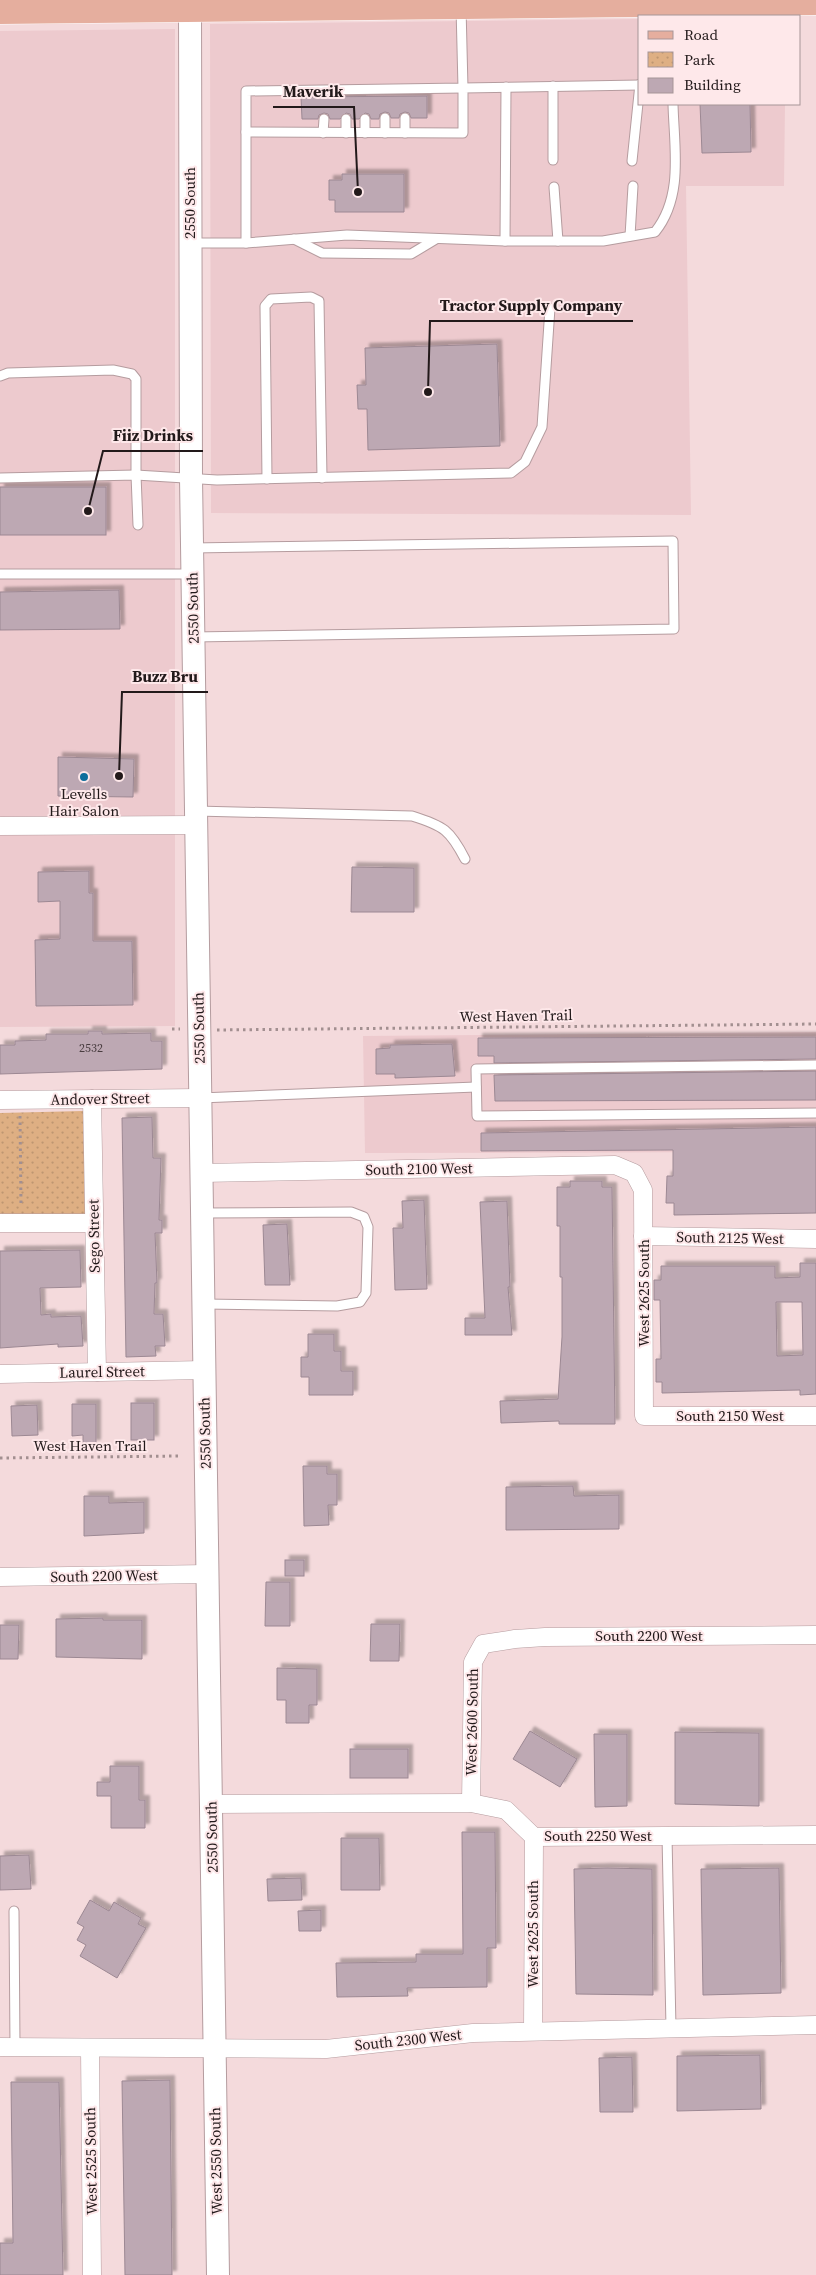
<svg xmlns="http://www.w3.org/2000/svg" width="816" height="2275" font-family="'Source Serif 4',serif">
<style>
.built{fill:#edcace}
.park{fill:url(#park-dots)}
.building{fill:#bda8b3;stroke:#9c8893;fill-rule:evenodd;filter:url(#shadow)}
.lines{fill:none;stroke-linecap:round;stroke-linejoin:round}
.service-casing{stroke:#b59c9f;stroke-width:11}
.minor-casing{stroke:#b59c9f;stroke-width:19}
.tertiary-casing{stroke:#b59c9f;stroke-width:24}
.primary-casing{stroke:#fff;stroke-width:29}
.path{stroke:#a28f90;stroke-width:3;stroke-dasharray:2.5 4;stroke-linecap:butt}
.service{stroke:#fff;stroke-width:9}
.minor{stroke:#fff;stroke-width:18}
.tertiary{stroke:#fff;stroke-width:22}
.primary{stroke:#e5ae9e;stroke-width:28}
.poi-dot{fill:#0d6e9c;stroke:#fee8ea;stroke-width:2}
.labels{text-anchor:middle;stroke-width:4;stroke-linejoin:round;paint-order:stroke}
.number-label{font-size:12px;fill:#493d40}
.street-label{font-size:15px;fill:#22191a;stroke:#fee8ea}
.poi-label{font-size:15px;fill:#22191a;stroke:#fee8ea}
.leader{fill:none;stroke:#22191a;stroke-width:2}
.callout-dot{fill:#22191a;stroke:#fee8ea;stroke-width:2}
.callout-label{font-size:16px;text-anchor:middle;font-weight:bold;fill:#22191a;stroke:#fee8ea;stroke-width:4;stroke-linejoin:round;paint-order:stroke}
</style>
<defs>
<pattern id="park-dots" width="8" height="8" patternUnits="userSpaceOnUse" patternTransform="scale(1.25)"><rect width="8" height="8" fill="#deaf83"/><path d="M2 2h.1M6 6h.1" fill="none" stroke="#be9671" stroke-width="1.8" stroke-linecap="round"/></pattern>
<filter id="shadow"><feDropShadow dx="4.5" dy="-4.5" stdDeviation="1" flood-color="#0004"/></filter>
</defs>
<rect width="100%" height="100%" fill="#f4dadc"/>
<!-- built -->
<g class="built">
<path d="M640,19V104H785L784,186H686L691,515L211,513L210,24Z"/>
<path d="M175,29V1026L0,1027V31Z"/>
<path d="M816,1032V1152L365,1153L363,1036Z"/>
</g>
<!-- park -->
<path class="park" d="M83,1111L86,1216L0,1218V1113Z"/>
<!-- building -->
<g class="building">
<path d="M427,96V118H411L409,113L405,112L400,114L399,118H391L389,113L385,112L380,114L379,119H371L369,114L365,113L359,119H352L350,114L346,113L340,119H330L328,114L324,113L319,115L318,119H302L301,97Z"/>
<path d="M700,104H750L751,152L702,153Z"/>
<path d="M342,174H404V212H335V200H329V180H342Z"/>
<path d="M497,344L500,446L368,450L367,409H358L357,385H366L365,348Z"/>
<rect x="0" y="487" width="106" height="48"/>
<path d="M119,590L120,629L0,630V592Z"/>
<path d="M58,757L134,759L133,797L58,796Z"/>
<path d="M352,867L414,868V912H351Z"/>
<path d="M89,871V893H93V941H132L133,1005L36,1006L35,940L60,939V901L38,902V872Z"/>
<path d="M88,1031H102V1034L151,1033V1041H162V1069L0,1074V1045H15V1041L46,1040V1034H88Z"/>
<path d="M816,1037V1059L494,1063V1056H478V1038Z"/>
<path d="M452,1044L455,1076L395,1078V1074H376V1049L390,1048V1045Z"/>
<path d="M816,1071V1100L495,1101L494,1075Z"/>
<path d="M152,1117L153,1158H161L159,1220H162V1233H155L157,1283H155L154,1314H163L165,1346H155L156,1356L126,1357L122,1118Z"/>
<path d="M816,1127V1213L674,1215V1203H666L667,1176H673V1150L481,1151V1133Z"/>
<path d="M570,1181H602V1187H612L615,1424H559V1421L501,1423L500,1401L558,1399L562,1337V1277H560V1226H557V1187H570Z"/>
<path d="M424,1200L427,1289L395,1290L393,1228H403L402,1201Z"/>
<path d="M507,1201L510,1287H508L512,1335H465V1318H485L480,1202Z"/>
<path d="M287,1224L290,1285H265L263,1225Z"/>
<path d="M80,1250L81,1287L40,1288L41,1315L51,1314V1317L81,1316L83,1346L58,1347V1344L0,1348V1251Z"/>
<path d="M800,1263H816V1394L800,1395V1390L662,1393V1382H656V1359H661L660,1300H654V1280H661V1266H775V1278L800,1277ZM776,1302H802L803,1355L777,1356Z"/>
<path d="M308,1334H334V1351H341V1371H353V1395H309V1377H301V1357H308Z"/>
<rect x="131" y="1403" width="23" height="37"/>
<path d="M72,1404H96V1444H83V1435L72,1436Z"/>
<path d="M37,1405L38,1435L12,1436L11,1406Z"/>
<path d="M303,1466H327V1474H337V1505H328L329,1525L304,1526Z"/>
<path d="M573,1486L574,1496L619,1495V1529L506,1530V1487Z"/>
<path d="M84,1496H109V1503L144,1502V1533L84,1536Z"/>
<rect x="285" y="1560" width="19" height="16"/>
<path d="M266,1582H290V1626H265Z"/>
<path d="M103,1618V1620H142V1659L56,1657V1619Z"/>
<path d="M371,1624H400L399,1661H370Z"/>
<path d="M0,1625H19L18,1659H0Z"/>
<path d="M277,1668L317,1669V1705H309V1723H286V1700H277Z"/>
<path d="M530,1731L577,1759L560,1787L513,1759Z"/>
<path d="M675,1732L759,1733V1806L675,1804Z"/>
<path d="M594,1734H627V1806L595,1807Z"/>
<rect x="350" y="1749" width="58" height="29"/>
<path d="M110,1766H139V1800H145V1828H111V1796H97V1782H110Z"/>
<path d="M462,1832H495L496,1948H487V1987L407,1988L408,1996L337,1997L336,1963L416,1962V1954H463Z"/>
<path d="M341,1838H379L380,1890H341Z"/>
<path d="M29,1855L31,1889L0,1890V1856Z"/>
<path d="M607,1868L652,1869L653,1995L576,1994L574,1869Z"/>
<path d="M779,1868L781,1993L703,1995L701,1869Z"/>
<path d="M301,1878L302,1900L268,1901L267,1879Z"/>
<path d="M90,1900L109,1911L114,1902L141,1918L138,1924L146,1928L117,1978L80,1956L86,1945L77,1940L84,1927L77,1923Z"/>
<path d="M321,1910V1931H299L298,1911Z"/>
<path d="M760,2055L761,2109L677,2111V2056Z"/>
<path d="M632,2057L633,2112H600L599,2058Z"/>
<path d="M170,2080L172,2275H125L122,2081Z"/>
<path d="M11,2082H59L63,2275H0V2243H13Z"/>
</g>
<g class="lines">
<!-- service casing -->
<g class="service-casing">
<g id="service">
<path d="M553,86V160"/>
<path d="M385,118V133"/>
<path d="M246,132L463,133V88L640,85"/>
<path d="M323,133L324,119"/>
<path d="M346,133V119"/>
<path d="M365,133V119"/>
<path d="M405,133V118"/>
<path d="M632,161L640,84"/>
<path d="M554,187L558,241"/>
<path d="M630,236L633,186"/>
<path d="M294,239L322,253L411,254L436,239"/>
<path d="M505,241L506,87"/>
<path d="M191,243H246V91L463,88L461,7"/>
<path d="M246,243L347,235L505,241H603L655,232C684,196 674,147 673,104"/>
<path d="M0,376L8,373L113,370L132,374L136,379V475L138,525"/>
<path d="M0,478L136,475L217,480L511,473L525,462L542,427L550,308"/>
<path d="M267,479L265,306L271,299L311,297L319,301L322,478"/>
<path d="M192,548L673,541L674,629L193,637"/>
<path d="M0,574H192"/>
<path d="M196,811L412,816C444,826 450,830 465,859"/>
<path d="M816,1065L476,1069L477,1116L816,1113"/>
<path d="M200,1098L476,1087"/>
<path d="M203,1213L351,1212L364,1217L368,1227L366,1293L360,1302L337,1306L204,1304"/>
<path d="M667,1836L671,2028"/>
<path d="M14,1911L15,2047"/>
</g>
</g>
<!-- minor casing -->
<g class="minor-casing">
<g id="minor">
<path d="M0,826L196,825"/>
<path d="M92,1099L97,1372"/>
<path d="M0,1100L200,1098"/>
<path d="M201,1173L615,1165L634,1173L643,1190L644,1416H816"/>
<path d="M0,1223H94"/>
<path d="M643,1236L816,1239"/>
<path d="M0,1374L204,1370"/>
<path d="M0,1577L208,1574"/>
<path d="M471,1803L473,1662L483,1644L515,1639L545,1637L816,1635"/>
<path d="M211,1804L471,1803L506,1810L534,1837L816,1835"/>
<path d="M533,2031L534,1837"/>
<path d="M0,2047L326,2049L473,2033L816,2025"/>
<path d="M90,2048L92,2275"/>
</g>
</g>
<!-- tertiary casing -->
<g class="tertiary-casing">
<path id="tertiary" d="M190,8L191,478L218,2275"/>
</g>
<!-- primary casing -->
<g class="primary-casing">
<path id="primary" d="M0,10L816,1"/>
</g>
<!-- path -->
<g class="path">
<path d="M172,1029H180"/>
<path d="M217,1030L816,1024"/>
<path d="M20,1116L21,1206"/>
<path d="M0,1458L180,1456"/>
</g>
<!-- service -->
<use href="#service" class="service"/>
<!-- minor -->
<use href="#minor" class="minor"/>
<!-- tertiary -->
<use href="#tertiary" class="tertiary"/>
<!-- primary -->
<use href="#primary" class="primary"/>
</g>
<!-- markers -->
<circle class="poi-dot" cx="84" cy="777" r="5"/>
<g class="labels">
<!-- number labels -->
<g class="number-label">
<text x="91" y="1052">2532</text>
</g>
<!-- street labels -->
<g class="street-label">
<text transform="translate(190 203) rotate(-90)" y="5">2550 South</text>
<text transform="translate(193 608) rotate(-91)" y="5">2550 South</text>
<text transform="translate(516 1016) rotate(-1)" y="5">West Haven Trail</text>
<text transform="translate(199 1028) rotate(-91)" y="5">2550 South</text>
<text transform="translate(100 1099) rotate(-1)" y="5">Andover Street</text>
<text transform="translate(419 1169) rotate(-1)" y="5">South 2100 West</text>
<text transform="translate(94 1236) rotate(-91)" y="5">Sego Street</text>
<text transform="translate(730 1238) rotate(1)" y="5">South 2125 West</text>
<text transform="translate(644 1293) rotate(-90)" y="5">West 2625 South</text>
<text transform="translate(102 1372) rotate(-1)" y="5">Laurel Street</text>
<text x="730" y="1421">South 2150 West</text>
<text transform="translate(205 1433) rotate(-91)" y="5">2550 South</text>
<text x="90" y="1451">West Haven Trail</text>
<text transform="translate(104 1576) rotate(-1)" y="5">South 2200 West</text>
<text x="649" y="1641">South 2200 West</text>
<text transform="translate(472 1722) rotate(-89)" y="5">West 2600 South</text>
<text x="598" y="1841">South 2250 West</text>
<text transform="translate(212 1837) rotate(-91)" y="5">2550 South</text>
<text transform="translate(533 1934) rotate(-90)" y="5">West 2625 South</text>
<text transform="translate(408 2040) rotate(-6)" y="5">South 2300 West</text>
<text transform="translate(91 2161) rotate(-91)" y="5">West 2525 South</text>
<text transform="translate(216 2161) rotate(-91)" y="5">West 2550 South</text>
</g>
<!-- poi labels -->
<g class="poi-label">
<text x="84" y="799">Levells<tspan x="84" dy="17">Hair Salon</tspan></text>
</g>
</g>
<!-- callouts -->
<path class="leader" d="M358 192L354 107H273M428 392L430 321H633M88 511L103 451H203M119 776L122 692H208"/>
<g class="callout-dot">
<circle cx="358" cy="192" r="5"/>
<circle cx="428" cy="392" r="5"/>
<circle cx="88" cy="511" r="5"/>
<circle cx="119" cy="776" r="5"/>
</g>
<g class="callout-label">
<text x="313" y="97">Maverik</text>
<text x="531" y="311">Tractor Supply Company</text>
<text x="153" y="441">Fiiz Drinks</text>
<text x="165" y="682">Buzz Bru</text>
</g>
<!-- legend -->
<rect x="638" y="15" width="162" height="90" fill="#fee8ea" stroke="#a69597"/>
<rect x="648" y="31" width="25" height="8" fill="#e5ae9e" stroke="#a69597"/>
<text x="684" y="40" font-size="15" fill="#22191a">Road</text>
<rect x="648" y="52" width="25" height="15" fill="url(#park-dots)" stroke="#a69597"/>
<text x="684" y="65" font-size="15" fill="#22191a">Park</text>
<rect x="648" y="78" width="25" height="15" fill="#bda8b3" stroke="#a69597"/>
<text x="684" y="90" font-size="15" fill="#22191a">Building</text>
</svg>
